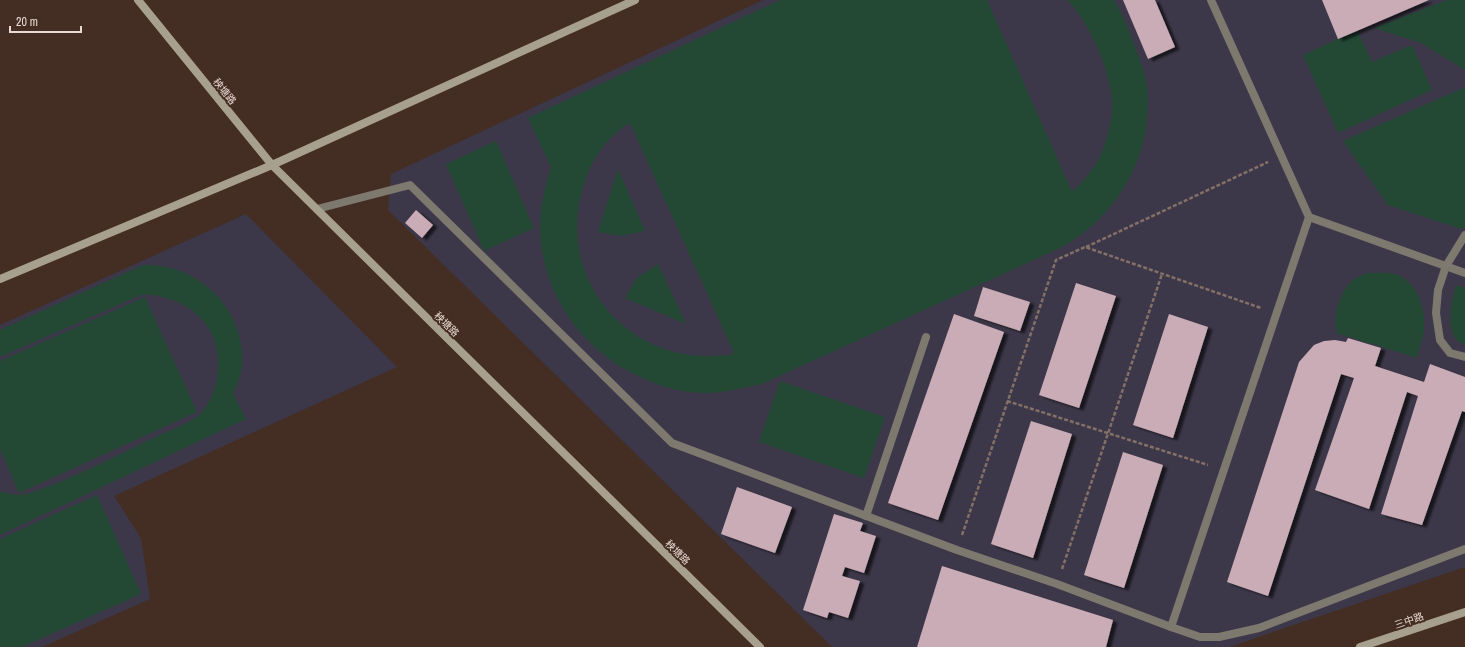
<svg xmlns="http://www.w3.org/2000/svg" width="1465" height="647" font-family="'Archivo Narrow','Noto Sans SC',sans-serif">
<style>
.education{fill:#3d3849}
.green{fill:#234935;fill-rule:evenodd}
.building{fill:#caacb7;filter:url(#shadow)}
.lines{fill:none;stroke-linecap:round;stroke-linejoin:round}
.path{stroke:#847067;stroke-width:2.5;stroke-dasharray:4 2;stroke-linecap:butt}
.service{stroke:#7e796e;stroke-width:8}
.secondary{stroke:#a8a08f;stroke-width:8}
.labels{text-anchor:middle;stroke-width:4;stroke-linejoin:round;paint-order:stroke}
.street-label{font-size:10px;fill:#e9dad3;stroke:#442d22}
</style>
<defs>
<filter id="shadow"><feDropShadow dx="4.5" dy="2.5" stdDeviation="1" flood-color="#0009"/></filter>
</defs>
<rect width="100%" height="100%" fill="#442d22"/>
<!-- education -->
<g class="education">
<path d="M763,0H1465V567L1229,647H832L388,210L391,174Z"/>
<path d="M246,214L397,367L114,496L141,538L150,599L42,647H0V325Z"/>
</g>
<!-- green -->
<g class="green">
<path d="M780,0H987L1072,192C1082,182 1093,171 1099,158C1106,145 1111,125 1112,111C1114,77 1091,23 1067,0H1113C1123,13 1129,31 1135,47C1140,60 1145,73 1147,87C1154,154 1118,217 1060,248L762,384C743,388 724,393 705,393C679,393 652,384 630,372C576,343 541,288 540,227C540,206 545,187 551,167L528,118ZM630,123L734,353L733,354C633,371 553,282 584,184C592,159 606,137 630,123Z"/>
<path d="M1447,0H1465V70L1421,43L1374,28Z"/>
<path d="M1357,30L1372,62L1412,45L1432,90L1338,133L1303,55Z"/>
<path d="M1465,87V226L1461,229L1388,205L1343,141Z"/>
<path d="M496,141L534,228L484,251L446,164Z"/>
<path d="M618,169L645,231L622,236L598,232Z"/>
<path d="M658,264L686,324L625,298L637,278Z"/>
<path d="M143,265C198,263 246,309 242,365C241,376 237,385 233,394L246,419L0,535V492L19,495L30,493C73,479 116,456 157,436C171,430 189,424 200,414C209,405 215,391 217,379C223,341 206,311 169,299C159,296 149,293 139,296L0,357V330Z"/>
<path d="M1367,273C1376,273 1386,272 1395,274C1418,281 1426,310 1424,331C1423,339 1419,349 1417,358L1337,333C1332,317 1340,291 1353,280C1356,277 1363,275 1367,273Z"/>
<path d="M1456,285L1465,288V345C1442,337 1452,302 1456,285Z"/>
<path d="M145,297L197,412L19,493L0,449V361Z"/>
<path d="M780,381L885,417L864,478L759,442Z"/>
<path d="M97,495L141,594L22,647H0V539Z"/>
</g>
<!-- building -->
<g class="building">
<path d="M1123,0H1155L1175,47L1148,59Z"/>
<path d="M1322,0H1429L1338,39Z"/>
<path d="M416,210L433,225L422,238L405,223Z"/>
<path d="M1076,283L1116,296L1079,408L1039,395Z"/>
<path d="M983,287L1030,302L1020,331L974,316Z"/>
<path d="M954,314L1004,332L938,520L888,503Z"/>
<path d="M1169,314L1208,327L1173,438L1133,425Z"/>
<path d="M1348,338L1381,348L1375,366L1424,382L1430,364L1465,377V412L1462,411L1422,525L1381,514L1418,396L1407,392L1369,509L1315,490L1354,378L1341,374L1268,596L1227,582L1299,362L1314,345L1324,341L1335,340L1346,342Z"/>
<path d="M1031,421L1072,434L1033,558L991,544Z"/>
<path d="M1123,452L1163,465L1124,588L1084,575Z"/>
<path d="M737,487L792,507L775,553L721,534Z"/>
<path d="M834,514L863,523L860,531L876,536L864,573L845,567L842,576L860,581L848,618L829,612L827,618L803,610Z"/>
<path d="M942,566L1113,620L1106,647H917Z"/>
</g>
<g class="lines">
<!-- path -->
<g class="path">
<path d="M1086,247L1268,162"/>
<path d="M1007,401L1208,465"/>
<path d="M962,535L1056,260L1085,247L1261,308"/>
<path d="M1062,569L1162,274"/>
</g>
<!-- service -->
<g class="service">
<path d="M1211,0L1309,217L1465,273"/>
<path d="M317,209L410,185L672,443L957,550L1057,584L1171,627L1309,217"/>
<path d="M1465,235L1446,266L1438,290L1436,313L1440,340L1450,353L1465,357"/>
<path d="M866,516L926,337"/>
<path d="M1171,627L1200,637H1219L1259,628L1465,549"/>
</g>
<!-- secondary -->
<g class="secondary">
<path d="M138,0L272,165L760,647"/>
<path d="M0,279L272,165L635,0"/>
<path d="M1360,647L1465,612"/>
</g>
</g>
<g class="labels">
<!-- street labels -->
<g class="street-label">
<text transform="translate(225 91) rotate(51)" y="4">秧塘路</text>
<text transform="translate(447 324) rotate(45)" y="4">秧塘路</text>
<text transform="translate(678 552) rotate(45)" y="4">秧塘路</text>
<text transform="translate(1409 620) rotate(-19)" y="4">三中路</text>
</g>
</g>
<!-- scale -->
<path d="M10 26v6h71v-6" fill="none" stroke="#e9dad3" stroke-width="2"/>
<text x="16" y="26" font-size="12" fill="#e9dad3" stroke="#442d22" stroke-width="3" paint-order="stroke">20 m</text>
</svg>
